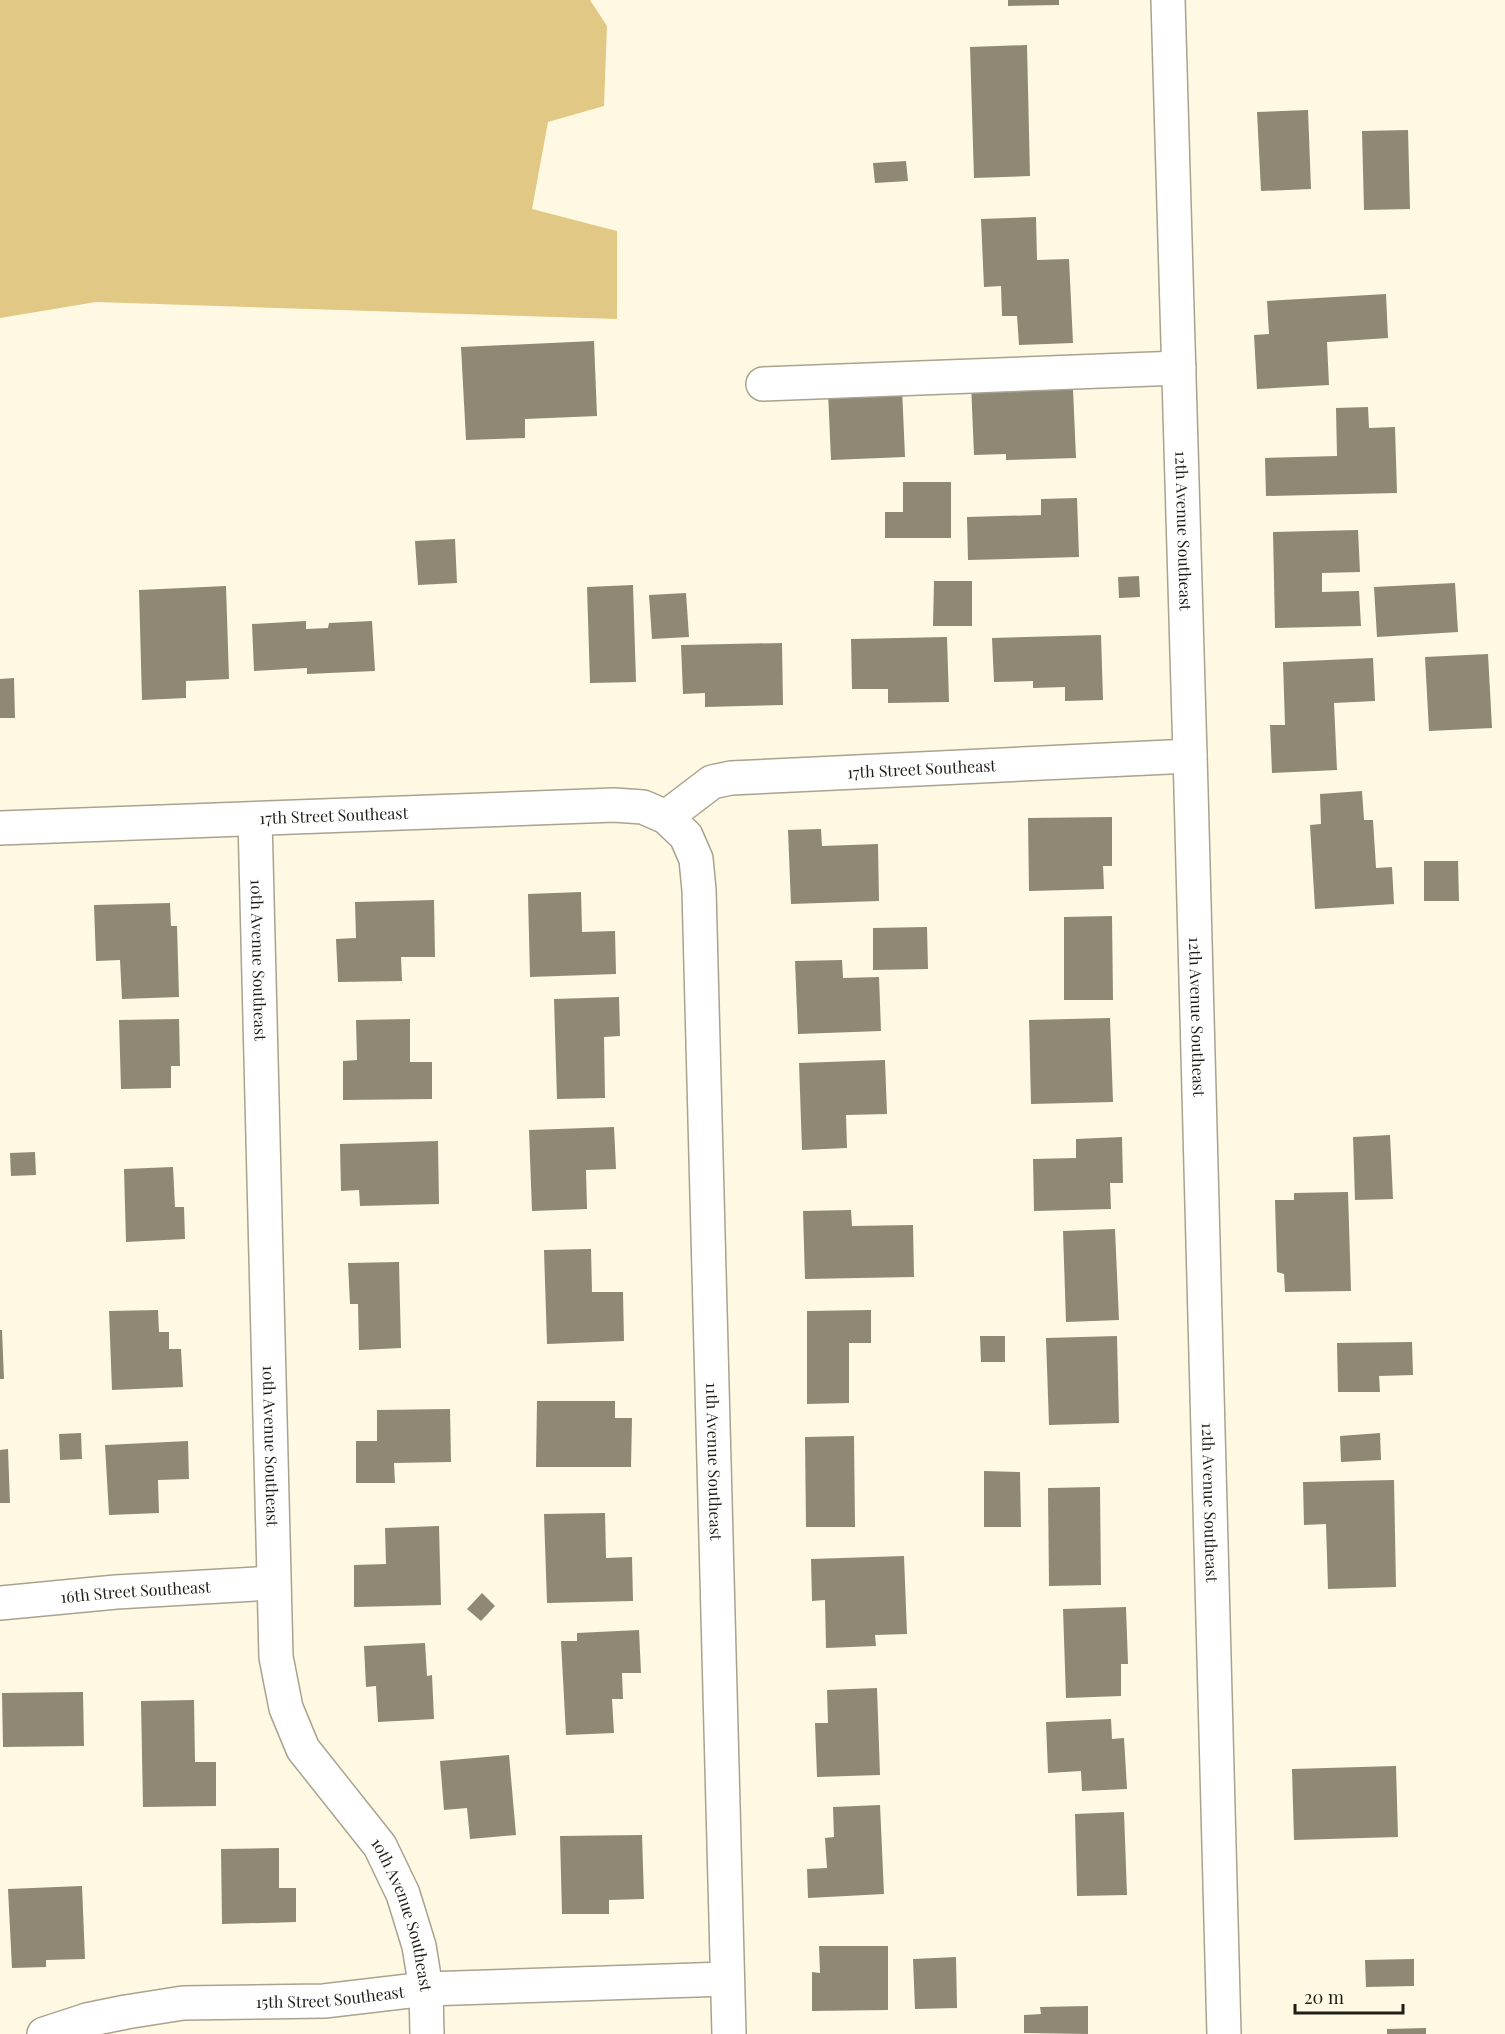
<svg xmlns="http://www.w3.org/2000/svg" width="1505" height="2034" font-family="'Playfair Display',serif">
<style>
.grass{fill:#e1c985}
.building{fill:#8e8875}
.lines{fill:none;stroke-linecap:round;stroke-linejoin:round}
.minor-casing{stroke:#a8a28f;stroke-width:36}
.minor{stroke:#fff;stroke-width:33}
.labels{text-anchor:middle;stroke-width:4.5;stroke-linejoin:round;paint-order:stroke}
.street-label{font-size:16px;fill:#201e17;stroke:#fff8e3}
</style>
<rect width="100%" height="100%" fill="#fff8e3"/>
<!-- grass -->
<path class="grass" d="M0,0H590L607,26L604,106L548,122L532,209L617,231V319L96,302L0,318Z"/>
<!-- building -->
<g class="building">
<path d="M1008,0H1059V5L1008,6Z"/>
<path d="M1027,45L1030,176L974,178L970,47Z"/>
<path d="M1308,110L1311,189L1261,191L1257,112Z"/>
<path d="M1408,130L1410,209L1364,210L1362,131Z"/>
<path d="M906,161L908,181L875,183L873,163Z"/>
<path d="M1036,217L1037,260L1069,259L1073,343L1019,345L1017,316H1002L1001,286L984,287L981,219Z"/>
<path d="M1386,294L1388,338L1327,342L1329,385L1257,389L1254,335L1269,334L1267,301Z"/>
<path d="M594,341L597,416L525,419V438L466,440L461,347Z"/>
<path d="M1008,382V391L1073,389L1076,458L1006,460V454L974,455L971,383Z"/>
<path d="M902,388L905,457L831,460L828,391Z"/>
<path d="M1368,407L1369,428L1395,427L1397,493L1266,496L1265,458L1337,456L1336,408Z"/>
<path d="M903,482H951V538H885V512H903Z"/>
<path d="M1077,498L1079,557L968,560L967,517L1041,515V499Z"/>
<path d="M1358,530L1360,572L1322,573V592L1359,591L1361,626L1275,628L1273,532Z"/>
<path d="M455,539L457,583L418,585L415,541Z"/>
<path d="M1139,576L1140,597L1119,598L1118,577Z"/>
<path d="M934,581H972V626H933Z"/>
<path d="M1455,583L1458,632L1377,637L1374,587Z"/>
<path d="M633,585L636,682L590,683L587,587Z"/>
<path d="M226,586L229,679L186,681V698L142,700L139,590Z"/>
<path d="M686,593L689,637L652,639L649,595Z"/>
<path d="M306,621V629L328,628L329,623L372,621L375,671L307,674V668L254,671L252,624Z"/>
<path d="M1101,635L1103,700L1065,701V687L1033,688V681L994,682L992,638Z"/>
<path d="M947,637L949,702L888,703V689H852L851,639Z"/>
<path d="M782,643L783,705L705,707V693L683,694L681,645Z"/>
<path d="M1488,654L1492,728L1429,731L1425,657Z"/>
<path d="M1373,658L1375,701L1334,703L1337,770L1272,773L1270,725H1285L1283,662Z"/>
<path d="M14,678L15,718H0V679Z"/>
<path d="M1362,791L1364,820H1373L1376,868L1392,867L1394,904L1315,909L1310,825L1321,824L1320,794Z"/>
<path d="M1112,817V866H1103L1104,889L1029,891L1028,818Z"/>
<path d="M821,829L822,846L878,844L879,901L791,904L788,830Z"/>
<path d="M1424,861H1458L1459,901H1424Z"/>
<path d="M581,892L582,932L615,931L616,974L530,977L528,894Z"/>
<path d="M434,900L435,957H401L402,981L338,982L336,939L356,938L355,902Z"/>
<path d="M170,903L171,926H177L179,997L122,999L120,960L96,961L94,905Z"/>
<path d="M1112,916L1113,1000H1064V917Z"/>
<path d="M927,927L928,969L873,970V928Z"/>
<path d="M842,960L843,978L879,977L881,1031L798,1034L795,961Z"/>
<path d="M619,997L620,1036L604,1037L605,1098L557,1099L554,999Z"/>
<path d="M1110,1018L1113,1102L1031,1104L1029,1020Z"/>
<path d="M179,1019L180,1066H171V1088L121,1089L119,1020Z"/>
<path d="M410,1019V1062H432V1099L343,1100V1061L357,1060L356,1020Z"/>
<path d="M885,1060L887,1114L846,1115L847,1148L802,1150L799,1063Z"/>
<path d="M614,1127L616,1169L586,1170L587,1209L532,1211L529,1130Z"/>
<path d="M1390,1135L1393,1199L1355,1200L1353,1137Z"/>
<path d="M1122,1137L1123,1183H1110L1111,1209L1034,1211L1033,1159L1076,1158V1139Z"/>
<path d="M438,1141L439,1204L360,1206L359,1190L341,1191L340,1144Z"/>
<path d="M35,1152L36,1175L11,1176L10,1153Z"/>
<path d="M173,1167L175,1207H184L185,1239L126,1242L124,1169Z"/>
<path d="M1348,1192L1351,1291L1285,1292L1284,1274L1277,1272L1275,1200H1294V1193Z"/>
<path d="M851,1210L852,1226L913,1225L914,1277L805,1279L803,1211Z"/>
<path d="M1115,1229L1119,1320L1066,1322L1063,1231Z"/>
<path d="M591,1249L592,1292H623L624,1341L547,1344L544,1250Z"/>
<path d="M399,1262L401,1348L359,1350L358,1304H350L348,1263Z"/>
<path d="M158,1310L159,1332H169V1349H181L183,1387L112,1390L109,1311Z"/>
<path d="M871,1310V1343H849V1403L807,1404V1311Z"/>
<path d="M0,1330H2L4,1379H0Z"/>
<path d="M980,1336H1005V1362H981Z"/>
<path d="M1117,1336L1119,1423L1049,1425L1046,1338Z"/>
<path d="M1412,1342L1413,1375L1379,1376L1380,1392H1338L1337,1343Z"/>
<path d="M537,1401H615V1418H632L631,1467H536Z"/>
<path d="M450,1409L451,1462L394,1463L395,1483H356V1441H377V1410Z"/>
<path d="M81,1433L82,1459L60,1460L59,1434Z"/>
<path d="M1380,1433L1381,1460L1341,1462L1340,1436Z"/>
<path d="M854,1436L855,1527H806L805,1437Z"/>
<path d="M188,1441L189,1479L158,1480L159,1513L109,1515L105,1445Z"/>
<path d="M8,1449L10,1503H0V1450Z"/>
<path d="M984,1471L1020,1472L1021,1527H984Z"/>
<path d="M1394,1480L1396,1587L1328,1589L1326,1524L1304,1525L1303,1482Z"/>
<path d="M1100,1487L1101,1585L1049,1586L1048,1488Z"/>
<path d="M605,1513L606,1558L632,1557L633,1601L547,1603L544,1514Z"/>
<path d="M439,1526L441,1605L354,1607V1565L386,1564L385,1528Z"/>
<path d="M904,1556L907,1634L875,1635L876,1646L826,1648L825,1600L812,1601L811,1559Z"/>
<path d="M482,1593L495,1606L481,1621L467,1609Z"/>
<path d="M1126,1607L1128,1664H1121V1696L1066,1698L1063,1609Z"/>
<path d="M639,1630L641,1673H622L623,1699H612L614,1733L566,1735L561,1641H577V1633Z"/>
<path d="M425,1643L427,1676L432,1675L434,1719L378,1722L376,1686L366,1687L364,1646Z"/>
<path d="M877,1688L880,1775L817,1777L815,1723H828L827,1690Z"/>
<path d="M83,1692L84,1746L3,1747L2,1693Z"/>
<path d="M194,1700L195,1762H216V1806L143,1807L141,1701Z"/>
<path d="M1111,1719L1112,1739L1124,1738L1127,1789L1082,1791L1081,1771L1048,1773L1046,1722Z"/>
<path d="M509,1755L516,1835L470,1839L467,1808L444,1810L440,1761Z"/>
<path d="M1396,1766L1398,1837L1294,1840L1292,1769Z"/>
<path d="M880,1805L884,1894L808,1898L807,1869L827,1868L825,1838L834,1837L833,1807Z"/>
<path d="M1124,1812L1127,1895L1077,1896L1075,1814Z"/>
<path d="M642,1835L644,1899L609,1900V1914H562L560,1836Z"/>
<path d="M279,1848V1888H296V1922L222,1924L221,1849Z"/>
<path d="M82,1886L85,1959L46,1960V1967L12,1968L8,1889Z"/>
<path d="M819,1946H888V2010L812,2011V1972L820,1973Z"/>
<path d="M956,1957L957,2008L915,2009L913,1959Z"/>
<path d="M1414,1959V1986L1366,1987L1365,1960Z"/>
<path d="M1088,2006V2034L1024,2033V2015L1041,2014L1040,2007Z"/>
<path d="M1426,2028V2034H1387V2029Z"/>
</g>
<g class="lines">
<!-- minor casing -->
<g class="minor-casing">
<g id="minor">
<path id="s1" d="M1168,0L1191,790L1224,2034"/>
<path d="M763,384L1179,368"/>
<path id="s2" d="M666,817L712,782L731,778L1190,756"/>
<path id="s3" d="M255,819L276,1657L286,1708L303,1749L380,1846L403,1894L419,1946L426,1989L427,2034"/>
<path id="s4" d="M0,828L614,805L643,807L666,817L686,836L696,859L699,890L729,2034"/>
<path id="s5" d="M0,1603L116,1592L272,1583"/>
<path id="s6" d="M44,2034L87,2020L126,2012L183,2003L324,2001L426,1989L726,1979"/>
</g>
</g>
<!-- minor -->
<use href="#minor" class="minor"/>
</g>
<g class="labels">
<!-- street labels -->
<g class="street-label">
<text dy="6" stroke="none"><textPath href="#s1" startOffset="531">12th Avenue Southeast</textPath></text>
<text dy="6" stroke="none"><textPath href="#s2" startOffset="268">17th Street Southeast</textPath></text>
<text dy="6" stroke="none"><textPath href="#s4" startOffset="334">17th Street Southeast</textPath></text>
<text dy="6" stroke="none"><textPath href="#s3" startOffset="141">10th Avenue Southeast</textPath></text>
<text dy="6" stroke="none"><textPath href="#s1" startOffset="1017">12th Avenue Southeast</textPath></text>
<text dy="6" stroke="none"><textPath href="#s3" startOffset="627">10th Avenue Southeast</textPath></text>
<text dy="6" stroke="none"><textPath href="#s4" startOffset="1324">11th Avenue Southeast</textPath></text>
<text dy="6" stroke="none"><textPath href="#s1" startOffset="1503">12th Avenue Southeast</textPath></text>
<text dy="6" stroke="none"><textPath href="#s5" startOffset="136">16th Street Southeast</textPath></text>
<text dy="6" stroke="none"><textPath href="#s3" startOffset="1131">10th Avenue Southeast</textPath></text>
<text dy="6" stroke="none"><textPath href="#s6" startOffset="290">15th Street Southeast</textPath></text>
</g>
</g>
<!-- scale -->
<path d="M1295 2004v9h108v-9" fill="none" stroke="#201e17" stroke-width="3"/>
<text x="1304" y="2004" font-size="18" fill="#201e17" stroke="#fff8e3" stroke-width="4.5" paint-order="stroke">20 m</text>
</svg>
